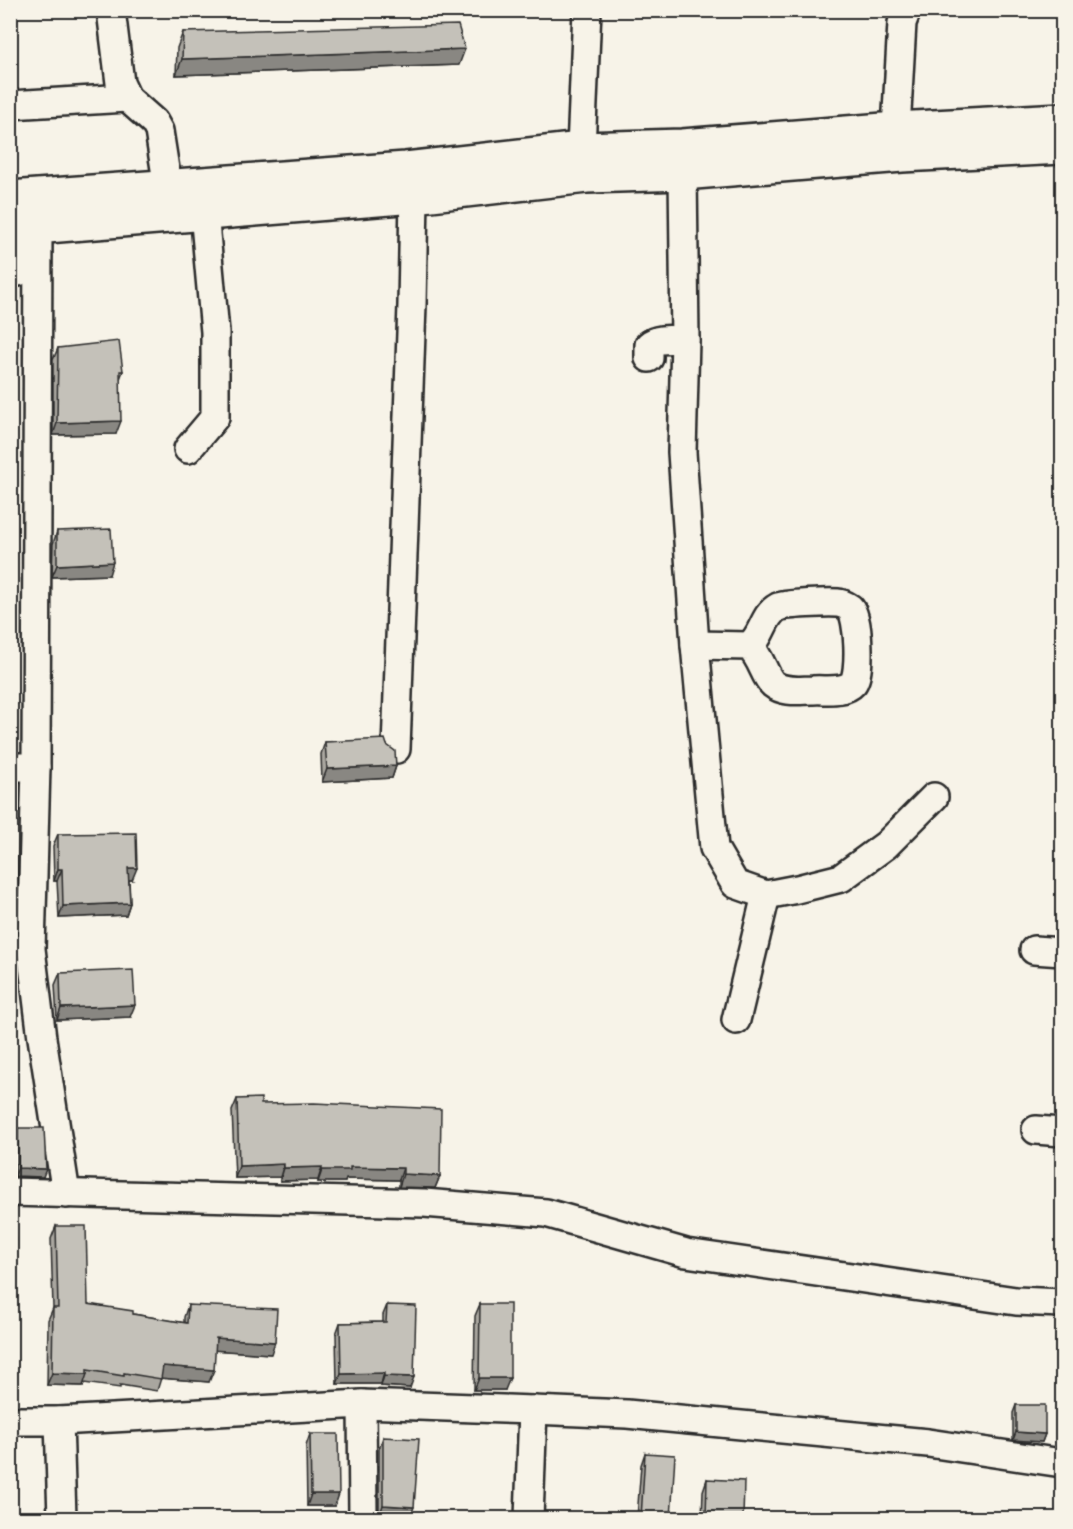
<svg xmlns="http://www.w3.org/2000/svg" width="1073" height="1529" font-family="Mali,sans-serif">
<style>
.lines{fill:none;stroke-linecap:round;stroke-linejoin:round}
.minor-casing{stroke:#2b2b2b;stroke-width:32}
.highway-casing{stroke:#2b2b2b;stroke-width:38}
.minor{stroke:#f7f3e8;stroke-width:27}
.highway{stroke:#f7f3e8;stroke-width:33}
.wall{fill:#a9a69f;stroke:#2b2b2b;stroke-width:1.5}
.shaded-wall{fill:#898782;stroke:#2b2b2b;stroke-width:1.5}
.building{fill:#c4c1b9;stroke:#2b2b2b;stroke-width:1.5}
</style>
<rect width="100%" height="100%" fill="#f7f3e8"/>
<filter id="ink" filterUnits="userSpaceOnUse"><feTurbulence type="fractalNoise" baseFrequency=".0167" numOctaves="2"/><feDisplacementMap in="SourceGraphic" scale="12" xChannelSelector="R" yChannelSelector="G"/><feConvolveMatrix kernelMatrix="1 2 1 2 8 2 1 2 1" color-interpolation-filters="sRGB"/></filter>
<g filter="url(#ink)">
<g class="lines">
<!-- minor casing -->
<g class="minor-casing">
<g id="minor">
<path d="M111,10L120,83L127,98L154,122L159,131L168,188"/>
<path d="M10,105L127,98"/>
<path d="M896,129L902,23L907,10"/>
<path d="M581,149L587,10"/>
<path d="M683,173L685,340L682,452L695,645L714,848L735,884L766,895L797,889L841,878L886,845L934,797"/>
<path d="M38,226L36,767L31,949L42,1038L66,1194"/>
<path d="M10,273L18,272L27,265L25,241"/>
<path d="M649,358V345C658,337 673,340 685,340"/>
<path d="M188,449L215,417V332L204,212"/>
<path d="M695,645L749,646C763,636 763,615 778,607C785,604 829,602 838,603C841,603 847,606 850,608C859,617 861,674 853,683C844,693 825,689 813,690C800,690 784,693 773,684C764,676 762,658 749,646"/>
<path d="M396,749L412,305L414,196"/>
<path d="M10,767H36"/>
<path d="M1034,950L1062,952"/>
<path d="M736,1020L766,895"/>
<path d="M1036,1130L1062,1132"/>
<path d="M10,1192L424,1203L546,1213L686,1253L1016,1301L1062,1303"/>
<path d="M362,1404L363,1518"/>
<path d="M10,1421H59L362,1404L533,1410L627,1414L928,1443L1062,1463"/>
<path d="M59,1421L62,1518"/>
<path d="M529,1518L533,1410"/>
</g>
</g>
<!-- highway casing -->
<g class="highway-casing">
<g id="highway">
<path d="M10,198L406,169L581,149L682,146L896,129L1062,120"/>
<path d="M10,229L414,196L587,176L683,173L902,155L1062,147"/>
</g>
</g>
<!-- minor -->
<use href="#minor" class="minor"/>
<!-- highway -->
<use href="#highway" class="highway"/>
</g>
<!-- wall -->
<g class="wall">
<path d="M183,32L459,65L176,75L177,48Z"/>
<path d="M58,348L123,371L120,379L116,434L53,435V360Z"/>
<path d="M57,531L109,575L52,577L53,544Z"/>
<path d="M325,742L387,745L396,766L392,778L322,782L321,754Z"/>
<path d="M58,834L132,880H129L130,903L126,915L59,918L57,881H54L53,846Z"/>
<path d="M60,973L130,1017L57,1020L55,985Z"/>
<path d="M237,1099L261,1104L440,1176L435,1188L399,1187V1180L346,1179L345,1182H318V1180L280,1181V1177L235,1178L232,1111Z"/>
<path d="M18,1128L43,1177L15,1176V1136Z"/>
<path d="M56,1226L88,1304L133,1314L184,1323V1317L188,1305L271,1354L215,1350L209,1382L161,1378L157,1391L120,1385V1388L84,1383L83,1386L47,1385L48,1320L53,1308L51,1239Z"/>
<path d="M480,1304L505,1390H474L475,1316Z"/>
<path d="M387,1305L410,1388L381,1386V1384H337L336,1334L340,1323L383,1322V1315Z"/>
<path d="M1016,1405L1045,1434L1042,1442L1013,1440V1413Z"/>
<path d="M310,1434L335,1506H307L306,1446Z"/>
<path d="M383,1437L410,1518L379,1517V1449Z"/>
<path d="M645,1453L671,1518H637L641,1465Z"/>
<path d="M707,1479L743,1518H702L703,1491Z"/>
</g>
<!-- shaded-wall -->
<g class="shaded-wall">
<path d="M465,49L459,65L176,75L182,59Z"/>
<path d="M121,421L116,434L53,435L57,423Z"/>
<path d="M113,562L109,575L52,577L57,565Z"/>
<path d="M396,766L392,778L322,782L327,769Z"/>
<path d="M128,868H137L132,880H124Z"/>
<path d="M58,869H62L57,881H54Z"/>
<path d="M130,903L126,915L59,918L63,906Z"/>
<path d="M10,973H15L10,985Z"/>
<path d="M135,1005L130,1017L57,1020L61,1008Z"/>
<path d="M284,1164L280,1177L235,1178L239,1166Z"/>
<path d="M322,1167L318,1180L280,1181L284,1168Z"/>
<path d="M350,1167L403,1168L399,1180L346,1179L345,1182H318L322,1170Z"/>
<path d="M18,1168L46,1169L43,1177L15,1176Z"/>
<path d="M403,1174L440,1176L435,1188L399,1187Z"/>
<path d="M10,1289H17L12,1301H10Z"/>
<path d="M216,1338L275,1342L271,1354L211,1350Z"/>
<path d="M163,1366L214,1370L209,1382L159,1378Z"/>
<path d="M52,1373L87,1374L83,1386L47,1385Z"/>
<path d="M384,1373L381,1384H337L341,1374Z"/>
<path d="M384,1376L414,1377L410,1388L381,1386Z"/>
<path d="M479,1378H510L505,1390H474Z"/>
<path d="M1016,1432L1045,1434L1042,1442L1013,1440Z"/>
<path d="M311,1494H339L335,1506H307Z"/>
<path d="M383,1505L414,1507L410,1518L379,1517Z"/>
</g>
<!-- building -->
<g class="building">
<path d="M458,25L465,49L182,59L183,32Z"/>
<path d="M119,341L123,371H120L121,421L57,423L58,348Z"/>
<path d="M111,529L113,562L57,565V531Z"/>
<path d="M385,739L387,745L395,751L396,766L327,769L325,742Z"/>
<path d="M136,833L137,868H128L130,903L63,906L62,869H58V834Z"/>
<path d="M10,944H14L15,973H10Z"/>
<path d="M133,970L135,1005L61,1008L60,973Z"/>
<path d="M261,1098V1104L314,1103L441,1109L440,1176L403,1174V1168L350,1167V1170H322V1167L284,1168V1164L239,1166L237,1099Z"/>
<path d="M18,1128H44L46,1169L18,1168Z"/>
<path d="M10,1223H15L17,1289H10Z"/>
<path d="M56,1226H86L88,1304L133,1311V1314L187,1323L188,1305L277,1309L275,1342L216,1338L214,1370L163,1366L161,1379L124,1373V1376L87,1370V1374L52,1373L53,1308H58Z"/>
<path d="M480,1304H510V1378H479Z"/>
<path d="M387,1305L416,1306L414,1377L384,1376V1373L341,1374L340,1323L386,1322Z"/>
<path d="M1016,1405H1045V1434L1016,1432Z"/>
<path d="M310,1434H338L339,1494H311Z"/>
<path d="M383,1437L419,1439L414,1507L383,1505Z"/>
<path d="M645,1453L675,1455L671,1518H641Z"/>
<path d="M707,1479L744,1481L743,1518H706Z"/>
<path d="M49,1512L50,1518H10V1514Z"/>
</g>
</g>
<!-- margin -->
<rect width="1073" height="1529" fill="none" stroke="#f7f3e8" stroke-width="36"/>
<rect x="18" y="18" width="1037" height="1493" fill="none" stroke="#2b2b2b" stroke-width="2" filter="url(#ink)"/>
</svg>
